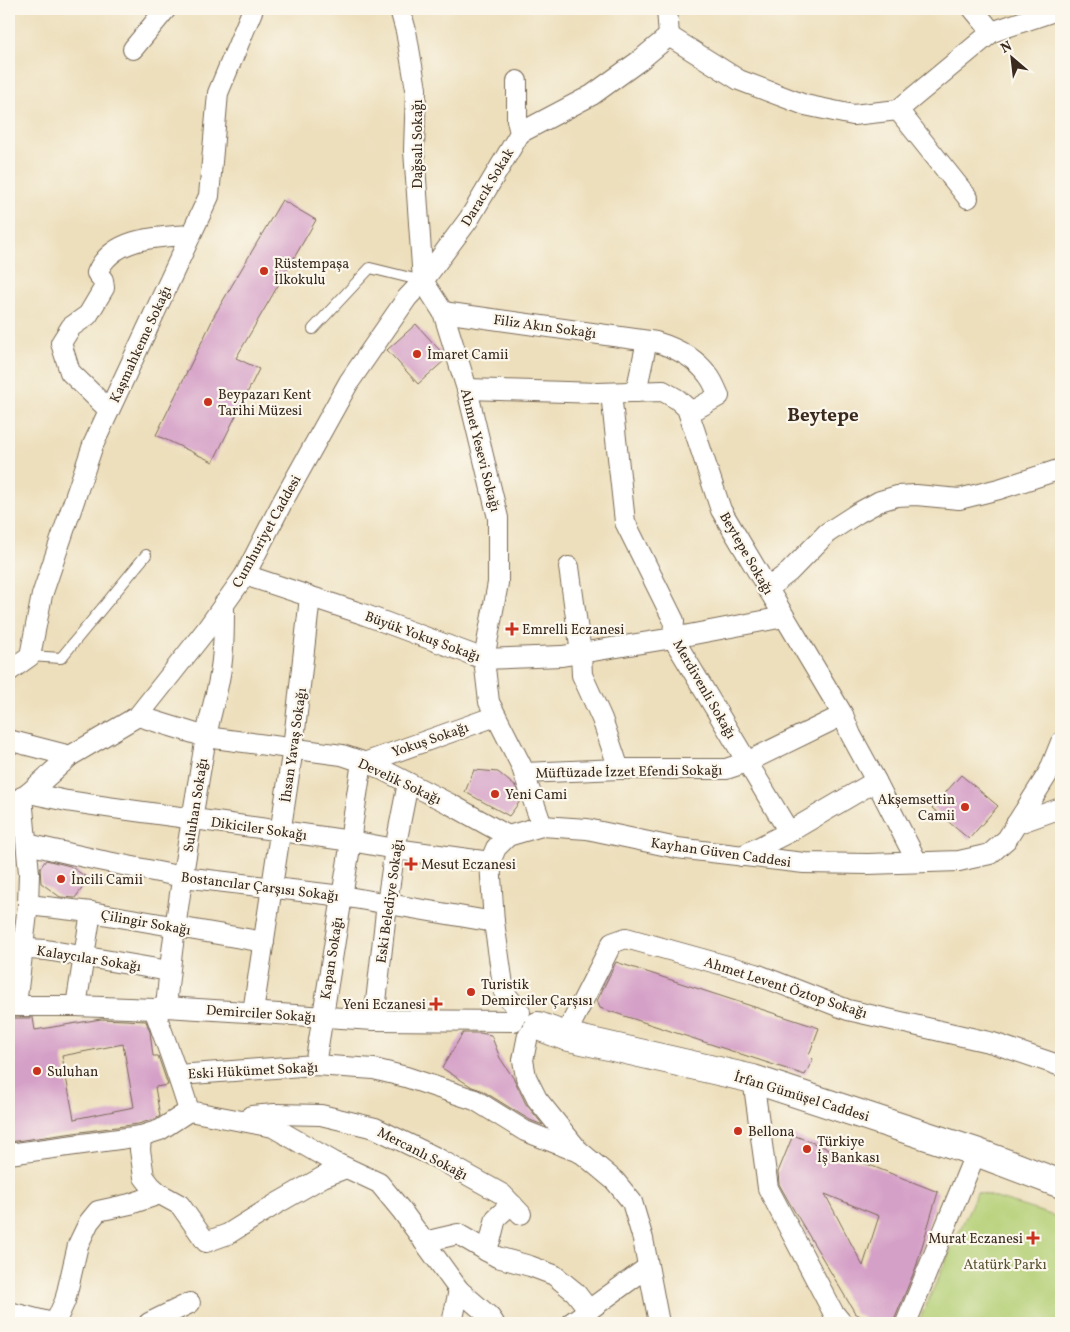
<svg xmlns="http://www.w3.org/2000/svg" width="1070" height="1332" font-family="Vollkorn,serif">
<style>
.green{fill:#b4cf75;stroke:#787c4a}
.building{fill:#d5a0c7;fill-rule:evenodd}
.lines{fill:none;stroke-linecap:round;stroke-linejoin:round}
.lane-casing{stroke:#796955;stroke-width:12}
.street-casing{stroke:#796955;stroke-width:22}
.secondary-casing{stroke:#796955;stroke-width:30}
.lane{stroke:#fff;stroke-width:10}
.street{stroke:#fff;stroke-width:20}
.secondary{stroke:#fff;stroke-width:28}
.poi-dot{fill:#c8321e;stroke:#fbf7ec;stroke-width:2}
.labels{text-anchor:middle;stroke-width:4.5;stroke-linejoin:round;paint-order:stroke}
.street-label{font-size:14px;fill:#3b2a1e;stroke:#fbf7ec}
.poi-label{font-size:14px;fill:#3b2a1e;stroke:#fbf7ec;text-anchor:start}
.park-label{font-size:14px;fill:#595334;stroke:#fbf7ec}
.district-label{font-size:19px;font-weight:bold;fill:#3b2a1e;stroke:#fbf7ec}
</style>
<rect width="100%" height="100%" fill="#fbf7ec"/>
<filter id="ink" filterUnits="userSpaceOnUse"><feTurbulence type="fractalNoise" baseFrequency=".02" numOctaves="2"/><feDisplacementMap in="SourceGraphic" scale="10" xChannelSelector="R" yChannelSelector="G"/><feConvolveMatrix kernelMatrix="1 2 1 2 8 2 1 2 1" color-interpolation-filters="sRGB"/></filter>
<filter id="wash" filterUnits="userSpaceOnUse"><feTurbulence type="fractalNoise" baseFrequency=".0096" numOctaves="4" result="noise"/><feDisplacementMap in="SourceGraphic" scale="20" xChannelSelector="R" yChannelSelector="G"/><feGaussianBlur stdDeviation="1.12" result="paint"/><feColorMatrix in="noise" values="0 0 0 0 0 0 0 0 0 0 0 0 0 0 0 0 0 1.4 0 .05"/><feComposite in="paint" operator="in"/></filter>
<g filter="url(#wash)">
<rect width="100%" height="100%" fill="#eddfbc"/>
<!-- green -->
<path class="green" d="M977,1192L1061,1218V1323H918Z"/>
<g id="blocks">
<!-- building -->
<g class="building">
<path d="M282,200L316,220L236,358L259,369L213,462L156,435L212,321H211Z"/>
<path d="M416,324L444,355L445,360L418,384L387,350Z"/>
<path d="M474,770L498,772L516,787L521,800L509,816L465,792Z"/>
<path d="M961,775L998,806L969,839L932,808Z"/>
<path d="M46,860L70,866L89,879L75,898L60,897L41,883L40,868Z"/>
<path d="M616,962L819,1028L809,1055L813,1059L805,1075L600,1008L597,1001Z"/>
<path d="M9,1018H33L35,1030L101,1019L146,1021L150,1032L153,1056H158L168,1085L155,1087L160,1116L155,1119L138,1124L9,1142ZM123,1044L134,1107L74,1119L62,1056Z"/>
<path d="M463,1033H480L491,1035L500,1058L514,1079L526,1104L543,1125L530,1120L481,1090L472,1087L442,1068Z"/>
<path d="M793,1135L938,1192L916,1267L895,1318L894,1323H872L855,1313L789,1202L779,1184L778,1172ZM825,1194L879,1216L863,1266Z"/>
</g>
</g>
</g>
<g filter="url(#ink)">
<use href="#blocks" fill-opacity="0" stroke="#796955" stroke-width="1"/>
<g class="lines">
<!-- lane casing -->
<g class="lane-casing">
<g id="lane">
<path d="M313,329L370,268L423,281"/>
<path d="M30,656L61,658L146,555"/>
</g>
</g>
<!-- street casing -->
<g class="street-casing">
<g id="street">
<path d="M400,9L406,31L416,89L414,150L423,281L443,312L467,389L498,518V583L484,659L489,702L521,765L542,826"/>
<path d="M667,9L669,36"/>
<path d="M973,9L992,32"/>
<path d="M669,36L739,80L805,105L853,115L898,110L992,32L1060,9"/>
<path d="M133,49L166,9"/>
<path d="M898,110L968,198"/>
<path d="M520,133L592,95L639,61L669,36"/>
<path d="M443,312L656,342C676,348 695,357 708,375C713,381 716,389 719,396L689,413"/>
<path d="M467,389L598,393L663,391L677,399L687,408L721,510L843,715L851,735L875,779L917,862"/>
<path d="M636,392L647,341"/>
<path d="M611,393L625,522L674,621L673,638L789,832"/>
<path d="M109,410L70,372L61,343L71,327L88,315L104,288L103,280L97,273C112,237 157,237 190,235"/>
<path d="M569,567L581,653L582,675L602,719L619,769"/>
<path d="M245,575L360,613L484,659L562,656L673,638L784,617"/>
<path d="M767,589L789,572L827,533L858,513L880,501L897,496L916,495L959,499L999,489L1061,469"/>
<path d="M9,671L30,656L42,595L93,445L209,196L218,93L253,9"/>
<path d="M138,716L206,737L342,755L375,766L450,804L508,836"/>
<path d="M9,742L12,741L70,756"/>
<path d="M364,763L496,716"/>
<path d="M524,773L619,769H726L747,762L843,715"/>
<path d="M29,793L67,801L107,807L281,831L351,841L395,849L490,862"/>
<path d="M9,807L29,793L70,756L138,716L206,630L245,575L283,501L349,382L407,298L423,281L469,219L520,133L517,120V81"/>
<path d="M1016,824L1061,808"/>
<path d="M27,844L98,860L183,877L342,896L494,922"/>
<path d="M742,856L789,832L876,781"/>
<path d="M28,905L91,912L264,942"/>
<path d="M11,948L46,950L169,971"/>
<path d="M16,1005L28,905L29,873L22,797"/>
<path d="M9,1006H76L154,1009L166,1007L374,1020L514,1021"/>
<path d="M76,1006L91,912"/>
<path d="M166,1007C174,919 190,831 205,743C208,722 215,701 219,680C224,655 224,630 224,604"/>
<path d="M154,1009C166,1043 179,1077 189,1111"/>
<path d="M253,1012L293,748L310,597"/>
<path d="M520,1012L504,992L494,922L490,862L496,848L508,836L542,826L587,829L677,848L804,863L868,864L959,861L990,854L1007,839L1049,772L1061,742"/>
<path d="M374,1020L387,903L395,849L408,783"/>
<path d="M528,1035L523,1060L526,1077L537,1099L578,1150L615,1181L632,1202L643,1239L659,1323"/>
<path d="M565,1036L612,943L626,938L756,974L848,1010L993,1043L1061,1066"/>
<path d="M315,1065L351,841L352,827L362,762"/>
<path d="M178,1075L315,1065L374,1069L406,1077L475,1100L525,1131L581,1153"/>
<path d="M753,1079L768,1188L833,1312L842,1323"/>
<path d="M189,1111L273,1127L334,1162L379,1183L402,1211L459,1290L452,1323"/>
<path d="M251,1116L275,1114L321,1115L375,1128L439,1159L502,1194L521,1214"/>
<path d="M141,1136L140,1150L144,1177L151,1186L160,1194L180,1205L206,1242L228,1234L276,1204L323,1177L346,1168"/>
<path d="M9,1154L141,1136L160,1130L189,1111"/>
<path d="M424,1242L458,1234L497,1257L530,1266L554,1275L575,1292L589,1310"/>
<path d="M486,1251L491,1238L496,1218L508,1207L513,1205"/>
<path d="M459,1290L489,1316L494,1323"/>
<path d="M9,1312L52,1323"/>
<path d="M55,1323L65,1301L78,1245L89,1222L98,1211L130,1204L160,1194"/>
<path d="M149,1323L190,1303"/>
<path d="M571,1323L648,1267"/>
<path d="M906,1323L976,1152"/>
</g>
</g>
<!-- secondary casing -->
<g class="secondary-casing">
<path id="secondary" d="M538,1026L565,1036L753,1079L976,1152L1061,1184"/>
</g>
<!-- lane -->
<use href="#lane" class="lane"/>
<!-- street -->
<use href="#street" class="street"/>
<!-- secondary -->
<use href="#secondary" class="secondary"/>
</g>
</g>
<!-- markers -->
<g class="poi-dot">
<circle cx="264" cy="271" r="5"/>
<circle cx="417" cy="354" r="5"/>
<circle cx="208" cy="402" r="5"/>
<path d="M509.5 621.5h5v5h5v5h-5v5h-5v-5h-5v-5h5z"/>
<circle cx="495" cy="794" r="5"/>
<circle cx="965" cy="807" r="5"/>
<path d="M408.5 856.5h5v5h5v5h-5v5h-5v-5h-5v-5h5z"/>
<circle cx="61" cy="879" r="5"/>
<circle cx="471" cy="992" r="5"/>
<path d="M433.5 996.5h5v5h5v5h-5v5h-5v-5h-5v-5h5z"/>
<circle cx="37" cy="1071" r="5"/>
<circle cx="738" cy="1131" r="5"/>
<circle cx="807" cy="1149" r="5"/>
<path d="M1030.5 1230.5h5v5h5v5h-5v5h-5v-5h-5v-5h5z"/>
</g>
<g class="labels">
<!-- street labels -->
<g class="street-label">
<text transform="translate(417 144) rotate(-90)" y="5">Dağsalı Sokağı</text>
<text transform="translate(487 187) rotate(-59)" y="5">Daracık Sokak</text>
<text transform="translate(545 326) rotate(8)" y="5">Filiz Akın Sokağı</text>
<text transform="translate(140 344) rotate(-65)" y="5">Kaşmahkeme Sokağı</text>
<text transform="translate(481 450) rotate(76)" y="5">Ahmet Yesevi Sokağı</text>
<text transform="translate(266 531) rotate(-61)" y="5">Cumhuriyet Caddesi</text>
<text transform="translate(747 553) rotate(60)" y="5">Beytepe Sokağı</text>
<text transform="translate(423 636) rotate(20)" y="5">Büyük Yokuş Sokağı</text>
<text transform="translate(705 689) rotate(60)" y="5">Merdivenli Sokağı</text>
<text transform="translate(430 739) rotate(-19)" y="5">Yokuş Sokağı</text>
<text transform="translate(293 745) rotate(-82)" y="5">İhsan Yavaş Sokağı</text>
<text transform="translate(629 771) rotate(-1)" y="5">Müftüzade İzzet Efendi Sokağı</text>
<text transform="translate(400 781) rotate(25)" y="5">Develik Sokağı</text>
<text transform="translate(195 805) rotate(-81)" y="5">Suluhan Sokağı</text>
<text transform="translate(259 828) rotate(8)" y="5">Dikiciler Sokağı</text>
<text transform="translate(721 852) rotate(8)" y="5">Kayhan Güven Caddesi</text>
<text transform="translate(260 886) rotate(7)" y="5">Bostancılar Çarşısı Sokağı</text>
<text transform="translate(389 901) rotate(-82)" y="5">Eski Belediye Sokağı</text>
<text transform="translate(146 922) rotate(10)" y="5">Çilingir Sokağı</text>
<text transform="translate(89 958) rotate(9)" y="5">Kalaycılar Sokağı</text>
<text transform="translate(331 958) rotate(-81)" y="5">Kapan Sokağı</text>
<text transform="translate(786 987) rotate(18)" y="5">Ahmet Levent Öztop Sokağı</text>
<text transform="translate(261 1013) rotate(4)" y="5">Demirciler Sokağı</text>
<text transform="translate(253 1070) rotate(-3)" y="5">Eski Hükümet Sokağı</text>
<text transform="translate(802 1096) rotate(17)" y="5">İrfan Gümüşel Caddesi</text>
<text transform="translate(423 1153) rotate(27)" y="5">Mercanlı Sokağı</text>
</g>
<!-- poi labels -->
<g class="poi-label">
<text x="274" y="268">Rüstempaşa<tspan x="274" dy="16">İlkokulu</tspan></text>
<text x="427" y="359">İmaret Camii</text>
<text x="218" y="399">Beypazarı Kent<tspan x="218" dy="16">Tarihi Müzesi</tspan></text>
<text x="522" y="634">Emrelli Eczanesi</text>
<text x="505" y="799">Yeni Cami</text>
<text x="955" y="804" text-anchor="end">Akşemsettin<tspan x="955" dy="16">Camii</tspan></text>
<text x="421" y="869">Mesut Eczanesi</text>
<text x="71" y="884">İncili Camii</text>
<text x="481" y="989">Turistik<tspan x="481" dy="16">Demirciler Çarşısı</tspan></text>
<text x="426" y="1009" text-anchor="end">Yeni Eczanesi</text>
<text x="47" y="1076">Suluhan</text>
<text x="748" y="1136">Bellona</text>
<text x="817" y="1146">Türkiye<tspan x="817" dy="16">İş Bankası</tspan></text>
<text x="1023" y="1243" text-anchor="end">Murat Eczanesi</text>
</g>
<!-- park labels -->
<g class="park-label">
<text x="1005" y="1269">Atatürk Parkı</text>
</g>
<!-- district labels -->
<g class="district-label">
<text x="823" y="421">Beytepe</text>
</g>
</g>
<!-- margin -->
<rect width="1070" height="1332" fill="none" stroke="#fbf7ec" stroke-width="30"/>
<!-- north arrow -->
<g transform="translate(1012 58) rotate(332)" stroke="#fbf7ec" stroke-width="4" paint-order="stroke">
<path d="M0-4L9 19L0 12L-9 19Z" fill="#3b2a1e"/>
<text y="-8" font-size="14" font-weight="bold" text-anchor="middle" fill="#3b2a1e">N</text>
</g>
</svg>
